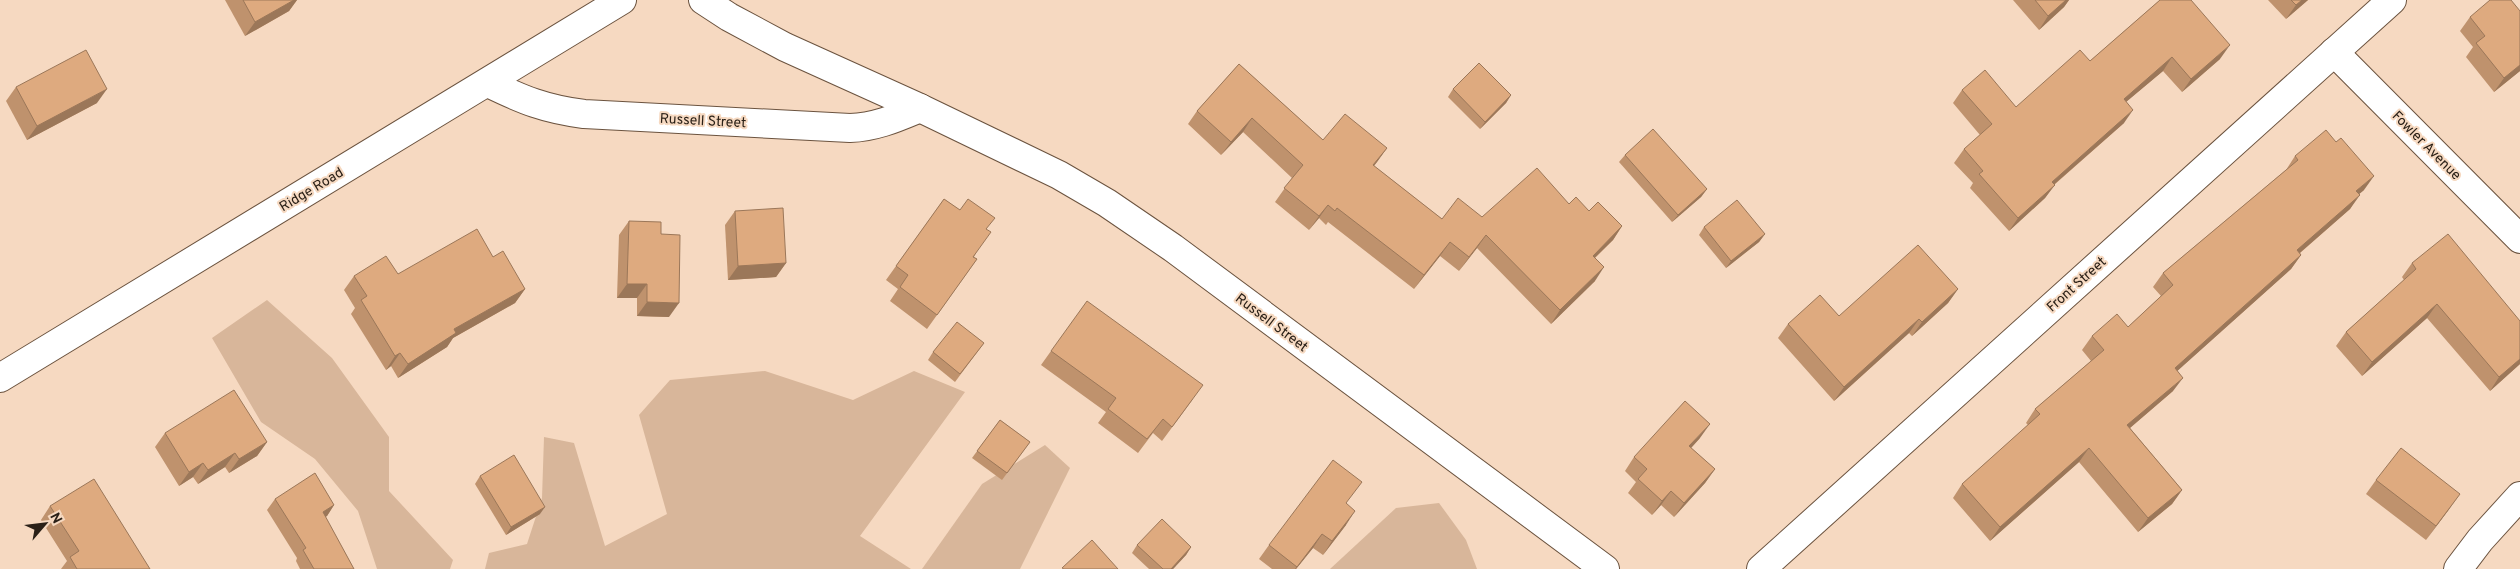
<svg xmlns="http://www.w3.org/2000/svg" width="2520" height="569" font-family="Overpass,sans-serif">
<style>
.green{fill:#d8b69a}
.lines{fill:none;stroke-linecap:round;stroke-linejoin:round}
.minor-casing{stroke:#6b533f;stroke-width:30}
.major-casing{stroke:#6b533f;stroke-width:30}
.minor{stroke:#fff;stroke-width:28}
.major{stroke:#fff;stroke-width:28}
.wall{fill:#bf926d}
.shaded-wall{fill:#9b7759}
.building{fill:#deaa7f;stroke:#9b7759}
.labels{text-anchor:middle;stroke-width:4;stroke-linejoin:round;paint-order:stroke}
.street-label{font-size:14px;fill:#2a2017;stroke:#f6d9c1}
</style>
<rect width="100%" height="100%" fill="#f6d9c1"/>
<!-- green -->
<g class="green">
<path d="M267,300L332,358L389,437V491L453,560L450,569H377L358,511L315,459L261,422L212,338Z"/>
<path d="M765,371L853,400L914,371L965,392L860,536L911,569H485L489,553L527,544L542,498L544,437L574,443L605,546L667,514L639,415L670,380Z"/>
<path d="M1045,445L1070,468L1020,569H922L982,484Z"/>
<path d="M1439,503L1466,540L1477,569H1330L1396,508Z"/>
</g>
<g class="lines">
<!-- minor casing -->
<g class="minor-casing">
<g id="minor">
<path d="M2334,52L2520,239"/>
<path d="M488,83C523,100 545,109 584,114L850,128C876,127 896,118 920,108"/>
<path d="M1761,569L2392,0"/>
<path d="M2458,569L2480,540L2520,496"/>
</g>
</g>
<!-- major casing -->
<g class="major-casing">
<g id="major">
<path d="M703,0L729,17L785,47L920,108L1059,175L1107,203L1173,248L1605,569"/>
<path d="M0,378L622,0"/>
</g>
</g>
<!-- minor -->
<use href="#minor" class="minor"/>
<!-- major -->
<use href="#major" class="major"/>
</g>
<!-- wall -->
<g class="wall">
<path d="M225,0H297L289,11L245,36Z"/>
<path d="M2013,0H2069L2064,7L2039,30Z"/>
<path d="M2160,0L2220,59L2182,92L2163,71L2126,102L2124,123L2054,185L2045,198L2009,231L1970,188L1973,183L1954,163L1964,149L1980,135L1953,103L1962,90L2016,107L2090,61Z"/>
<path d="M2268,0H2308L2286,19Z"/>
<path d="M2520,11V71L2494,92L2466,57L2473,47L2460,31L2470,17Z"/>
<path d="M1239,64L1323,140L1387,148L1374,166L1442,219L1482,217L1569,204L1589,211L1622,226L1613,240L1595,258V281L1551,324L1477,248L1459,271L1440,256L1414,289L1328,222L1326,225L1319,218L1309,230L1275,202L1292,178L1243,132L1221,155L1188,124L1197,111Z"/>
<path d="M16,87L97,103L27,140L6,101Z"/>
<path d="M1453,89L1511,95L1506,103L1480,129L1448,97Z"/>
<path d="M1625,155L1707,189L1701,197L1672,222L1619,162Z"/>
<path d="M2295,156L2364,190L2359,194L2350,209L2300,253L2301,255L2291,269L2177,371L2173,391L2130,428L2182,490L2172,504L2138,532L2079,462L1990,541L1953,498L1962,484L2028,425L2026,423L2035,409L2091,361L2082,350L2092,336L2128,327L2161,296L2153,287L2163,273L2286,170Z"/>
<path d="M944,199L987,229L974,257L977,259L927,329L890,301L898,289L886,280Z"/>
<path d="M735,211L786,263L776,277L728,280L725,225Z"/>
<path d="M629,221L661,234L669,317L637,316V298H617L619,235Z"/>
<path d="M1704,227L1765,234L1759,242L1726,268L1699,235Z"/>
<path d="M493,257L525,289L515,303L453,338L447,347L398,378L391,366L386,370L351,314L355,308L344,290L354,276L398,274Z"/>
<path d="M2412,263L2520,321V364L2490,391L2427,318L2362,376L2336,346L2346,332L2404,280L2402,277Z"/>
<path d="M1958,289L1948,303L1912,336L1909,333L1834,401L1778,338L1788,324L1839,316Z"/>
<path d="M984,343L955,382L928,360L933,352Z"/>
<path d="M1051,351L1193,399L1162,441L1153,433L1138,453L1098,423L1106,412L1041,365Z"/>
<path d="M1000,420L1030,442L1002,480L972,458Z"/>
<path d="M165,433L267,442L257,456L229,473L225,467L198,484L193,477L179,486L155,447Z"/>
<path d="M1700,438L1691,448L1715,469L1705,483L1674,517L1661,505L1652,515L1628,493L1636,482L1625,471L1634,457Z"/>
<path d="M480,476L540,514L506,535L475,484Z"/>
<path d="M2376,480L2450,508L2426,540L2366,494Z"/>
<path d="M275,499L334,505L327,516L325,517L354,569H300L296,561L297,558L267,510Z"/>
<path d="M1347,504L1346,525L1323,555L1313,548L1296,569H1272L1259,559L1269,545Z"/>
<path d="M50,506L150,569H61L67,561L41,520Z"/>
<path d="M1137,545L1191,547L1186,555L1173,569H1149L1132,553Z"/>
</g>
<!-- shaded-wall -->
<g class="shaded-wall">
<path d="M294,0H297L289,11L245,36L255,22Z"/>
<path d="M2066,0H2069L2064,7L2039,30L2048,16Z"/>
<path d="M2302,0H2308L2286,19L2296,5Z"/>
<path d="M2230,45L2220,59L2182,92L2191,79Z"/>
<path d="M2172,57L2163,71L2114,112L2124,99Z"/>
<path d="M2520,65V71L2494,92L2504,78Z"/>
<path d="M107,89L97,103L27,140L37,126Z"/>
<path d="M1511,95L1506,103L1480,129L1485,122Z"/>
<path d="M2133,110L2124,123L2042,195L2052,182Z"/>
<path d="M1252,118L1243,132L1221,155L1231,142Z"/>
<path d="M1387,148L1377,162L1363,179L1373,165Z"/>
<path d="M2374,176L2364,190L2346,205L2356,191Z"/>
<path d="M2055,185L2045,198L2009,231L2018,218Z"/>
<path d="M1707,189L1701,197L1672,222L1678,215Z"/>
<path d="M2360,195L2350,209L2287,264L2297,250Z"/>
<path d="M1328,205L1319,218L1309,230L1319,216Z"/>
<path d="M1622,226L1613,240L1583,269L1593,256Z"/>
<path d="M1765,234L1759,242L1726,268L1731,261Z"/>
<path d="M1486,235L1477,248L1459,271L1469,257Z"/>
<path d="M1450,242L1440,256L1414,289L1424,275Z"/>
<path d="M2301,255L2291,269L2165,382L2175,368Z"/>
<path d="M786,263L776,277L728,280L738,266Z"/>
<path d="M1604,267L1595,281L1551,324L1560,310Z"/>
<path d="M627,284H647L637,298H617Z"/>
<path d="M525,289L515,303L453,338L447,347L398,378L408,364L454,329Z"/>
<path d="M1958,289L1948,303L1912,336L1922,322Z"/>
<path d="M647,302L679,303L669,317L637,316Z"/>
<path d="M2437,304L2427,318L2362,376L2372,362Z"/>
<path d="M1919,319L1909,333L1834,401L1844,387Z"/>
<path d="M400,353L391,366L386,370L395,356Z"/>
<path d="M2520,359V364L2490,391L2499,377Z"/>
<path d="M2183,378L2173,391L2117,439L2127,425Z"/>
<path d="M1710,424L1700,438L1680,460L1689,446Z"/>
<path d="M267,442L257,456L229,473L239,459Z"/>
<path d="M2089,448L2079,462L1990,541L2000,527Z"/>
<path d="M235,453L225,467L198,484L208,470Z"/>
<path d="M203,463L193,477L179,486L189,472Z"/>
<path d="M1715,469L1705,483L1674,517L1684,503Z"/>
<path d="M2182,490L2172,504L2138,532L2148,518Z"/>
<path d="M1671,491L1661,505L1652,515L1662,501Z"/>
<path d="M2460,494L2450,508L2426,540L2436,526Z"/>
<path d="M334,505L327,516L315,523L323,512Z"/>
<path d="M545,507L540,514L506,535L511,527Z"/>
<path d="M1355,511L1346,525L1323,555L1332,541Z"/>
<path d="M1322,534L1313,548L1296,569H1295Z"/>
<path d="M1191,547L1186,555L1173,569H1171Z"/>
</g>
<!-- building -->
<g class="building">
<path d="M243,0H294L255,22Z"/>
<path d="M2035,0H2066L2048,16Z"/>
<path d="M2160,0H2191L2230,45L2191,79L2172,57L2124,99L2133,110L2052,182L2055,185L2018,218L1979,174L1983,171L1964,149L1992,124L1962,90L1985,70L2016,107L2080,50L2090,61Z"/>
<path d="M2291,0H2302L2296,5Z"/>
<path d="M2490,0H2511L2520,11V65L2504,78L2476,43L2485,36L2470,17Z"/>
<path d="M86,50L107,89L37,126L16,87Z"/>
<path d="M1479,63L1511,95L1485,122L1453,89Z"/>
<path d="M1239,64L1323,140L1345,114L1387,148L1373,165L1442,219L1458,198L1482,217L1537,168L1569,204L1576,197L1589,211L1598,202L1622,226L1593,256L1604,267L1560,310L1486,235L1469,257L1450,242L1424,275L1337,208L1335,211L1328,205L1319,216L1284,188L1303,165L1252,118L1231,142L1197,111Z"/>
<path d="M1653,129L1707,189L1678,215L1625,155Z"/>
<path d="M2326,130L2336,142L2341,138L2374,176L2356,191L2360,195L2297,250L2301,255L2175,368L2183,378L2127,425L2182,490L2148,518L2089,448L2000,527L1962,484L2040,414L2035,409L2104,350L2092,336L2117,314L2128,327L2173,285L2163,273L2298,160L2295,156Z"/>
<path d="M944,199L960,210L968,199L995,218L986,229L991,232L973,257L977,259L937,315L900,287L908,275L896,266Z"/>
<path d="M1737,200L1765,234L1731,261L1704,227Z"/>
<path d="M783,208L786,263L738,266L735,211Z"/>
<path d="M629,221L661,222V234L680,235L679,303L647,302V284H627Z"/>
<path d="M477,229L493,257L503,251L525,289L454,329L456,333L408,364L400,353L395,356L361,300L367,296L354,276L386,256L398,274Z"/>
<path d="M2448,234L2520,321V359L2499,377L2437,304L2372,362L2346,332L2416,269L2412,263Z"/>
<path d="M1918,245L1958,289L1922,322L1919,319L1844,387L1788,324L1820,295L1839,316Z"/>
<path d="M1087,301L1203,385L1172,427L1163,419L1147,439L1108,409L1116,398L1051,351Z"/>
<path d="M957,322L984,343L960,374L933,352Z"/>
<path d="M234,390L267,442L239,459L235,453L208,470L203,463L189,472L165,433Z"/>
<path d="M1685,401L1710,424L1689,446L1715,469L1684,503L1671,491L1662,501L1638,479L1647,469L1634,457Z"/>
<path d="M1000,420L1030,442L1007,473L977,451Z"/>
<path d="M2401,448L2460,494L2436,526L2376,480Z"/>
<path d="M514,455L545,507L511,527L480,476Z"/>
<path d="M1333,460L1362,482L1346,503L1355,511L1332,541L1322,534L1297,567L1269,545Z"/>
<path d="M315,473L334,505L323,512L354,569H314L303,550L306,548L275,499Z"/>
<path d="M94,479L150,569H77L70,557L79,551L50,506Z"/>
<path d="M1162,519L1191,547L1171,569H1163L1137,545Z"/>
<path d="M1092,540L1118,569H1064L1062,568Z"/>
</g>
<g class="labels">
<!-- street labels -->
<g class="street-label">
<text transform="translate(703 120) rotate(3)" y="5">Russell Street</text>
<text transform="translate(2427 145) rotate(45)" y="5">Fowler Avenue</text>
<text transform="translate(311 189) rotate(-31)" y="5">Ridge Road</text>
<text transform="translate(2076 284) rotate(-42)" y="5">Front Street</text>
<text transform="translate(1272 322) rotate(37)" y="5">Russell Street</text>
</g>
</g>
<!-- north arrow -->
<g transform="translate(45 524) rotate(62)" stroke="#f6d9c1" stroke-width="4" paint-order="stroke">
<path d="M0-4L9 19L0 12L-9 19Z" fill="#2a2017"/>
<text y="-8" font-size="14" font-weight="bold" text-anchor="middle" fill="#2a2017">N</text>
</g>
</svg>
